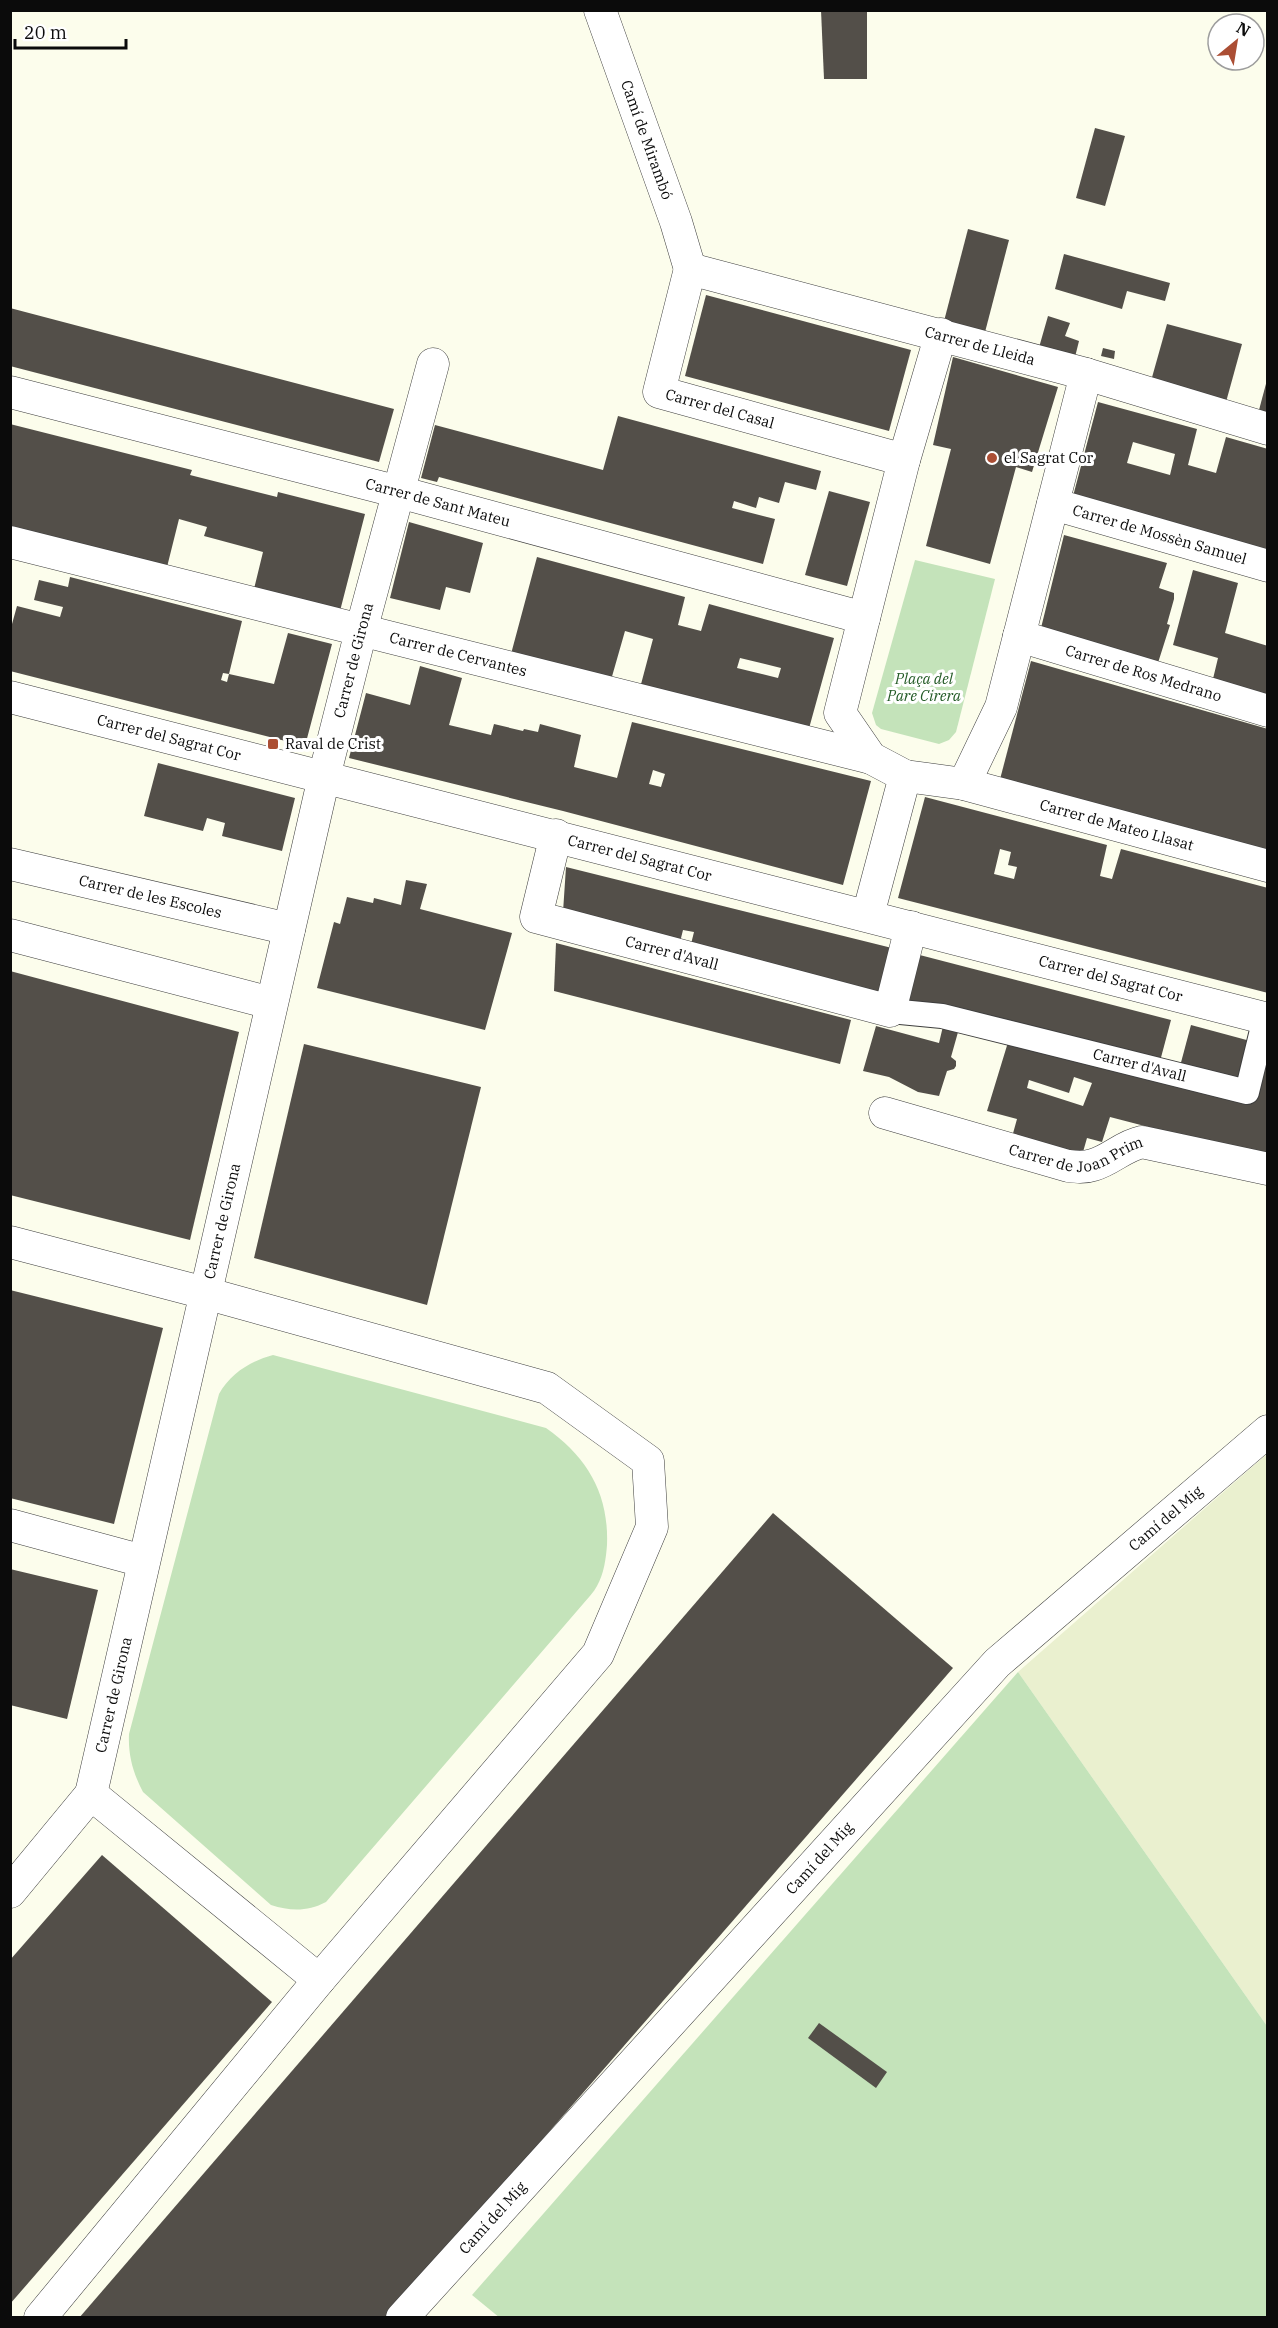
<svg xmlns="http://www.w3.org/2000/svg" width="1278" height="2328" font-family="'IBM Plex Serif',serif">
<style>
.farmland{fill:#eaf0cf}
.green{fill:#c4e3ba}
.building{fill:#534f49;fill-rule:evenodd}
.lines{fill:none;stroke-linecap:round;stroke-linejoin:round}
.pedestrian-casing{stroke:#3e3e3e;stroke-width:26}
.minor-casing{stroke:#3e3e3e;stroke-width:33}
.pedestrian{stroke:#fff;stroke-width:24}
.minor{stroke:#fff;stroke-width:32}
.poi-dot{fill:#ab4e34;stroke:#fff;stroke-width:2}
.labels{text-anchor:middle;stroke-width:6;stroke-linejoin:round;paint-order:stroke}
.street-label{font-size:15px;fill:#0b0b0b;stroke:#fff}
.poi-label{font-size:15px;fill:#0b0b0b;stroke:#fff;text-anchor:start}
.park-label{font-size:15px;font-style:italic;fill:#245b27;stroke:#fff}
</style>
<rect width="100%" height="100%" fill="#fcfdec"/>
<!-- farmland -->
<path class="farmland" d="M1267,1454V2026L1018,1672Z"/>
<!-- green -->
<g class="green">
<path d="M915,560L995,579L956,732L949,740L939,744L881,729L876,725L872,713Z"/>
<path d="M273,1355L546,1428C587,1457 609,1493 607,1545C606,1558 604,1574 597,1586C594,1592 588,1598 583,1604L326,1902C307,1912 290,1911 271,1905L143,1792C133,1773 128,1755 129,1734L219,1394C231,1373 251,1361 273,1355Z"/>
<path d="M1018,1672L1267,2026V2317L500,2318L472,2295Z"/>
</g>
<!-- building -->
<g class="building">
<path d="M821,10H867V79H824Z"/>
<path d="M1095,128L1125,136L1105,206L1076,198Z"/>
<path d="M968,229L1009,240L984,336L943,325Z"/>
<path d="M1064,254L1170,283L1165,301L1127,291L1122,309L1055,289Z"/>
<path d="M706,295L911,350L889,431L685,376Z"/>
<path d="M10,308L394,409L379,462L10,366Z"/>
<path d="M1048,316L1070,323L1065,336L1079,341L1074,361L1038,351Z"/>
<path d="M1167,324L1242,344L1226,402L1151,381Z"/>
<path d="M1103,348L1115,351L1114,359L1101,356Z"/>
<path d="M953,357L1058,387L1032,472L1016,467L990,564L926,546L951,449L933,445Z"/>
<path d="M1267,380H1268V413L1259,410Z"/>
<path d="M1098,402L1197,429L1188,465L1216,473L1226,437L1268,449V554L1072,500ZM1133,442L1175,454L1170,475L1127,463Z"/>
<path d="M618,416L821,471L816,490L785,482L779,503L759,497L756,508L734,501L732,508L775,519L763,564L439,477L437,482L421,478L435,425L603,470Z"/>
<path d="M10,424L192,470L190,475L277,497L278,492L365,514L340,611L254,589L263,552L204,536L207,527L179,519L167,567L10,527Z"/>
<path d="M829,491L870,502L847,586L805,575Z"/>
<path d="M409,522L483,543L470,593L446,587L440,610L390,598Z"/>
<path d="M1064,535L1167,563L1159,588L1174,593V599L1167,624L1170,625L1157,666L1040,632Z"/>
<path d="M537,557L685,597L678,625L701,631L709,604L834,638L808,732L640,688L653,639L625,631L611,680L511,654ZM740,658L781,668L778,678L737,668Z"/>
<path d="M1193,570L1238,583L1225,633L1268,646V698L1212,683L1218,658L1173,645Z"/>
<path d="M70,577L242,621L229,674L274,684L288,633L332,644L305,746L10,671V623L12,624L17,606L60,617L63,607L34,600L39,580L68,587ZM223,673L229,674L227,682L221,680Z"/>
<path d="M1031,661L1268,729V858L998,787Z"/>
<path d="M420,666L462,678L449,725L491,735L494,724L523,731L524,729L538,732L540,724L581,735L574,767L617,778L632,722L871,781L843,885L563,811L349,758L366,693L410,705ZM653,770L665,774L661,787L649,784Z"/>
<path d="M158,763L295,798L282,851L222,836L225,823L207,818L203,831L144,816Z"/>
<path d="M925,797L1107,845L1100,876L1112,879L1121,849L1268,888V993L898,898ZM1000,849L1011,852L1008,865L1017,867L1014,879L994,874Z"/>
<path d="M566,867L896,949L886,994L691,944L694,932L683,930L680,942L563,912Z"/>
<path d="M406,880L427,884L420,909L512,933L485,1030L317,988L334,922L340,924L347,897L373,903L374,898L401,905Z"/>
<path d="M556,943L851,1020L840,1064L554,991Z"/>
<path d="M912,953L1171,1020L1159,1065L899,998Z"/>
<path d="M10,971L239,1032L190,1240L10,1195Z"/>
<path d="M944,1022L960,1025L951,1057L956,1061V1066L954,1069L947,1071L939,1096L918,1092L889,1077L863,1071L876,1026L939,1043Z"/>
<path d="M1191,1025L1254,1042L1242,1087L1179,1070Z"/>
<path d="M1009,1039L1251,1099L1268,1046V1158L1110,1117L1102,1142L1087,1138L1081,1159L1012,1137L1017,1119L987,1111ZM1074,1077L1092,1083L1083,1106L1027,1088L1029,1080L1069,1093Z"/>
<path d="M304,1044L481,1087L427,1305L254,1258Z"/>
<path d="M10,1290L163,1328L114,1524L10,1498Z"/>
<path d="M773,1513L953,1668L387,2318H79Z"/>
<path d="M10,1569L98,1590L67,1719L10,1705Z"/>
<path d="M102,1855L272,2002L10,2304V1960Z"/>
<path d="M819,2023L887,2072L876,2088L808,2038Z"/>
</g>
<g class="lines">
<!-- pedestrian casing -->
<g class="pedestrian-casing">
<g id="pedestrian">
<path id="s1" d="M890,1011L942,1016L1247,1092L1265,1018"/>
</g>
</g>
<!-- minor casing -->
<g class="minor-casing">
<g id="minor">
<path id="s2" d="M600,10L676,222L690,269"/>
<path id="s3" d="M690,269L1086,374L1268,429"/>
<path id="s4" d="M690,269L659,392L904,460"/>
<path id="s5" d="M10,392L399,492L864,618"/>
<path id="s6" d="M1053,504L1268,566"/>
<path id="s7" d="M10,542L871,758"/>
<path id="s8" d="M1019,636L1268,711"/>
<path id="s9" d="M10,697L1268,1019"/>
<path d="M905,776L964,784L1001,707L1086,374"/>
<path id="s10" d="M964,784L1268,866"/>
<path id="s11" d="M556,835L536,917L890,1011L911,927"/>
<path id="s12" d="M10,864L289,929"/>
<path d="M868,915L905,776L871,758L840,713L904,460L941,334"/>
<path d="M10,935L271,1003"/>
<path id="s13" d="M885,1113L1068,1166C1076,1167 1084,1168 1093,1165C1111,1160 1123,1146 1142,1142L1268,1169"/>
<path d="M10,1242L205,1293L547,1388L648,1461L652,1527L598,1654L319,1980L40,2318"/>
<path d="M10,1525L143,1561"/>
<path d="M10,1892L91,1794"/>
<path id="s14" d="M319,1980L91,1794L324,777L361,631L433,364"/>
<path id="s15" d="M402,2318L997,1663L1268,1431"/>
</g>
</g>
<!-- pedestrian -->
<use href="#pedestrian" class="pedestrian"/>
<!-- minor -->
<use href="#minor" class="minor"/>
</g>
<!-- markers -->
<g class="poi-dot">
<circle cx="992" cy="458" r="6"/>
<rect x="267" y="738" width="12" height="12" rx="3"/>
</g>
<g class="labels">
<!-- street labels -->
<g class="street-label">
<text dy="5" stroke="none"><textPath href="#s2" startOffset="138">Camí de Mirambó</textPath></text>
<text dy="5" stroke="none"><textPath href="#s3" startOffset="300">Carrer de Lleida</textPath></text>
<text dy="5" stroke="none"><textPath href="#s4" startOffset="190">Carrer del Casal</textPath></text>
<text dy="5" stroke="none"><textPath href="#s5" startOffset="442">Carrer de Sant Mateu</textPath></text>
<text dy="5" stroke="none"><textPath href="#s6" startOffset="111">Carrer de Mossèn Samuel</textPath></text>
<text dy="5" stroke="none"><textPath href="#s7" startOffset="462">Carrer de Cervantes</textPath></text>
<text dy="5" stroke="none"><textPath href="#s14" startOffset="1458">Carrer de Girona</textPath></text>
<text dy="5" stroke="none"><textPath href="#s8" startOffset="130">Carrer de Ros Medrano</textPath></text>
<text dy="5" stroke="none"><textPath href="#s9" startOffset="164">Carrer del Sagrat Cor</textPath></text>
<text dy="5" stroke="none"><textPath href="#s10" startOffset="158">Carrer de Mateo Llasat</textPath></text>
<text dy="5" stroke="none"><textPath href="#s9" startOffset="650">Carrer del Sagrat Cor</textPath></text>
<text dy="5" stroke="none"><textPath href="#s12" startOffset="144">Carrer de les Escoles</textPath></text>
<text dy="5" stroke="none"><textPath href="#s11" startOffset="225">Carrer d'Avall</textPath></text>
<text dy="5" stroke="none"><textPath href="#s9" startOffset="1136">Carrer del Sagrat Cor</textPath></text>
<text dy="5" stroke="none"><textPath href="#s1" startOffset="256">Carrer d'Avall</textPath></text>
<text dy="5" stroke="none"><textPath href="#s13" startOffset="200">Carrer de Joan Prim</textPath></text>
<text dy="5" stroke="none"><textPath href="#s14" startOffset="882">Carrer de Girona</textPath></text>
<text dy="5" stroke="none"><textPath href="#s15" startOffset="1107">Camí del Mig</textPath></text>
<text dy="5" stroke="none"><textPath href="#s14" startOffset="396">Carrer de Girona</textPath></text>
<text dy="5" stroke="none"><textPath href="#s15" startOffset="621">Camí del Mig</textPath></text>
<text dy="5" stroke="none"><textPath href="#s15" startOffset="135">Camí del Mig</textPath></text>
</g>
<!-- poi labels -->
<g class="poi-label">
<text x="1004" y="463">el Sagrat Cor</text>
<text x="285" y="749">Raval de Crist</text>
</g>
<!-- park labels -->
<g class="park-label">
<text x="924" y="684">Plaça del<tspan x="924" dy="17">Pare Cirera</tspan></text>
</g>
</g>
<!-- border -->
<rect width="1278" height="2328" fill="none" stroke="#0b0b0b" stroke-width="24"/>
<!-- north arrow -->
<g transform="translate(1236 42) rotate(30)"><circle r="28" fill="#ffffff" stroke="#9d9d9d" stroke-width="1.5"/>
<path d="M0-4.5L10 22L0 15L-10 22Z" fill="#ab4e34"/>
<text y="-9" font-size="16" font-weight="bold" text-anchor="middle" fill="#0b0b0b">N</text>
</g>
<!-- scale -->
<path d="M15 39v9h111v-9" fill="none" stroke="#0b0b0b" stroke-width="3"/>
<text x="24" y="39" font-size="18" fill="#0b0b0b" stroke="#ffffff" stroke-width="4.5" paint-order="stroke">20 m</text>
</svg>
